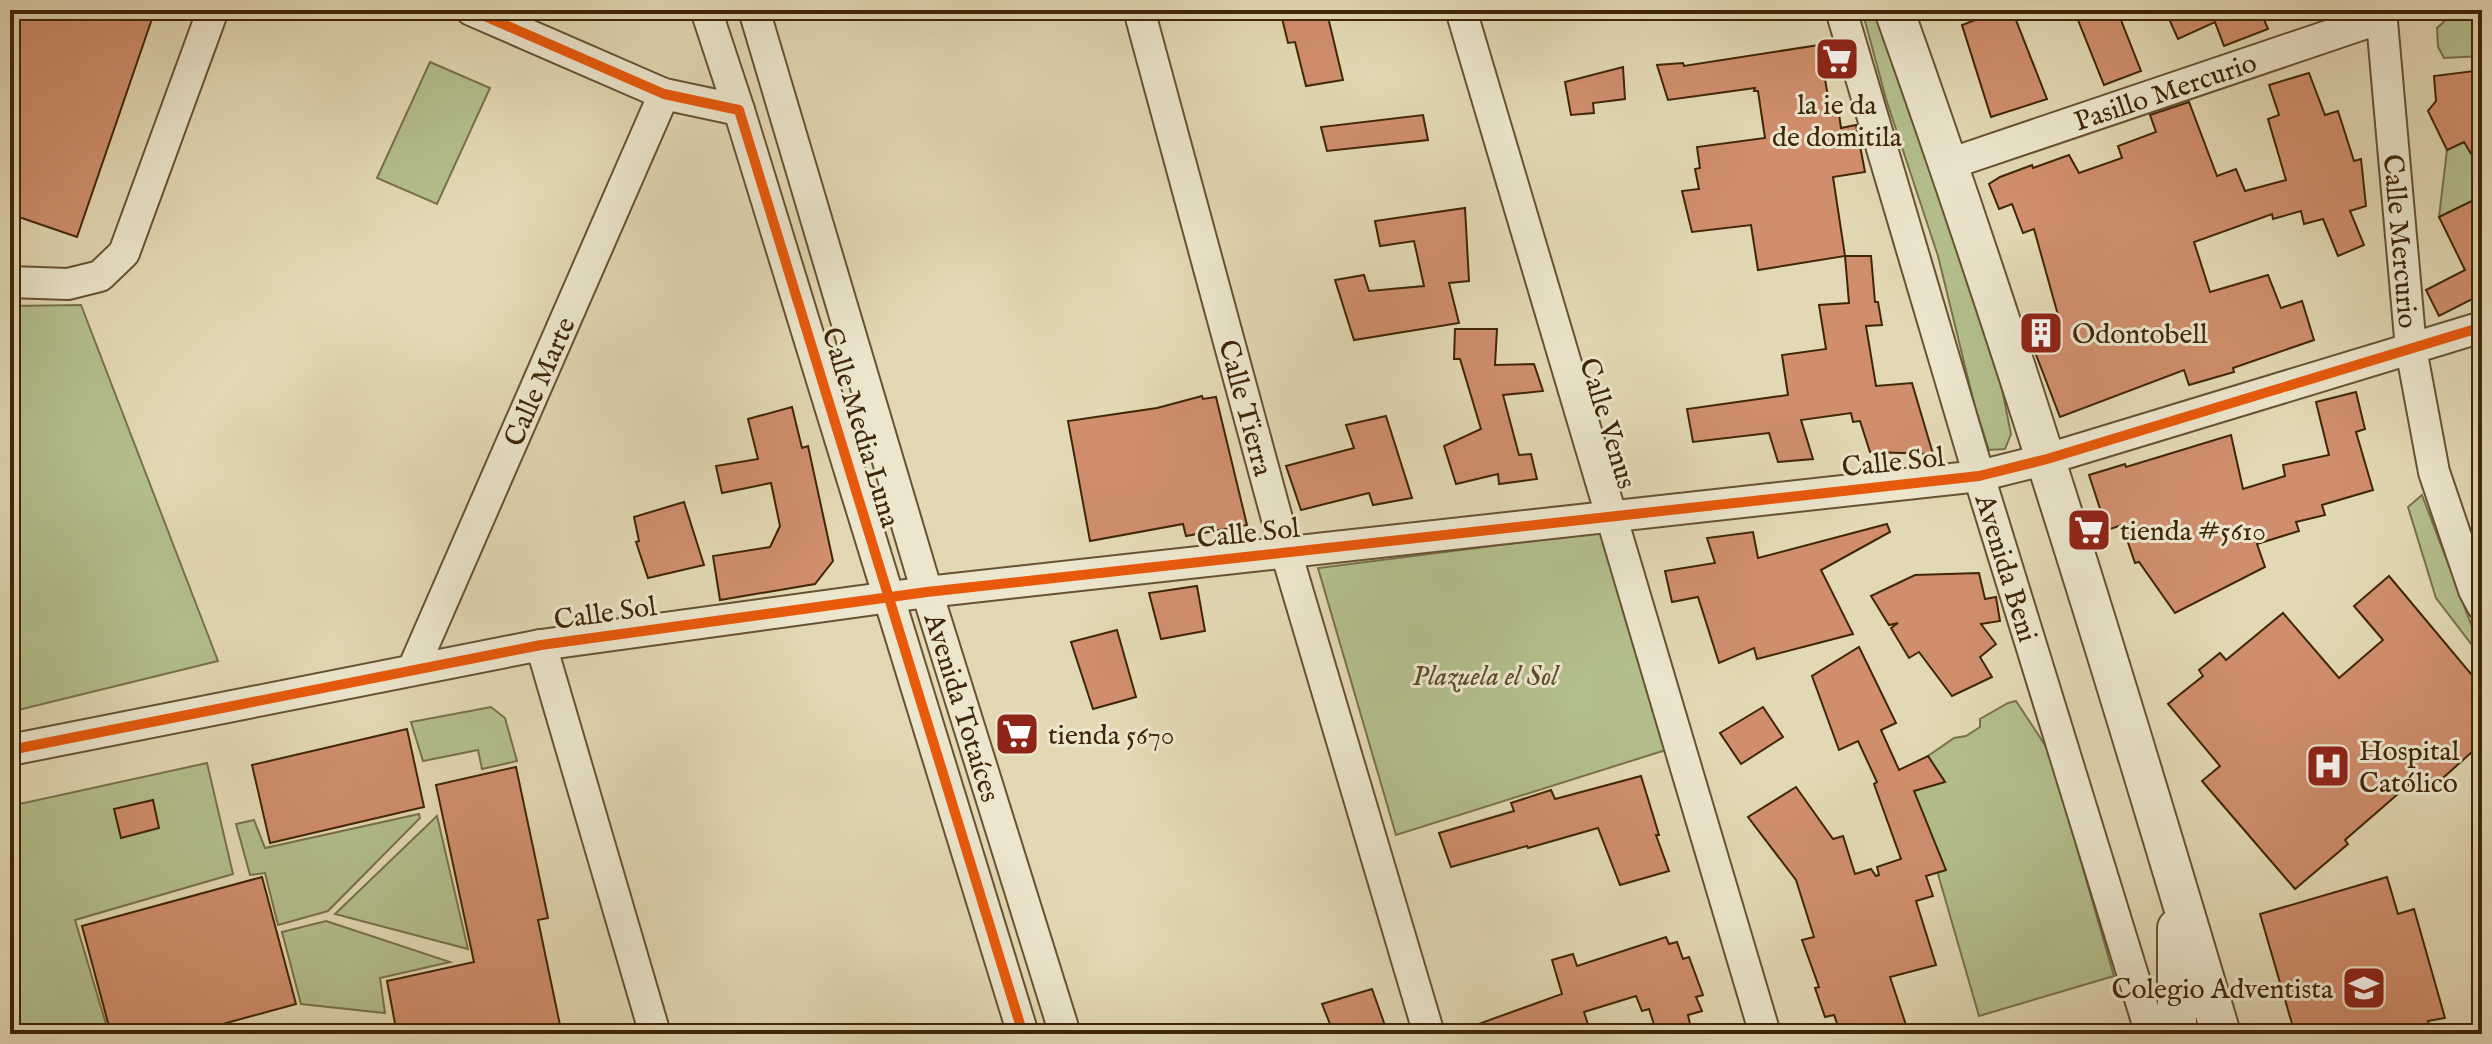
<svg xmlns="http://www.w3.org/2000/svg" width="2492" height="1044" font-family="'IM FELL English',serif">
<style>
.green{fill:#b3bf8c;stroke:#79724a;stroke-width:2}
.building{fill:#d08e6d;stroke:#3f2607;stroke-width:2}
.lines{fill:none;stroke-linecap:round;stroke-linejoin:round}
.minor-casing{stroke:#685232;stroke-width:34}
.tertiary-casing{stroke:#685232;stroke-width:42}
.minor{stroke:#ece6ce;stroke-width:30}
.tertiary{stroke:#ece6ce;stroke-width:38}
.cycleway-casing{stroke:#ece6ce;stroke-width:15}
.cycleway{stroke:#e8590c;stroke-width:10}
.labels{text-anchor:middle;stroke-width:6;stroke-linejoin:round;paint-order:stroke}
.street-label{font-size:28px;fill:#3f2607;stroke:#ece6ce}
.poi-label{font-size:28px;fill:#3f2607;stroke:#ece6ce;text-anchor:start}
.park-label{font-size:28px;font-style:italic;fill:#5c4c28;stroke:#ece6ce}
</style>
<rect width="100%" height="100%" fill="#e2d8b3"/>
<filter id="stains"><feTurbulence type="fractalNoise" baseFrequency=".0025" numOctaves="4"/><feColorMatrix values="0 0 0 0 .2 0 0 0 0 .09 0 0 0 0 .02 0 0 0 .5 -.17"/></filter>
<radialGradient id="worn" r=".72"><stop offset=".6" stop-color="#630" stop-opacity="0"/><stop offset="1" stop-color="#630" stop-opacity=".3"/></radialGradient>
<!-- green -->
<g class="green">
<path d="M1862,10H1878L2001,384L2011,434L2005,449L1989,450L1975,407L1938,256L1886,99Z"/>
<path d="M2468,10H2482V56L2444,58L2438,47L2437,28L2451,15Z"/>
<path d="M430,62L490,88L437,204L377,178Z"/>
<path d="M2464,142L2482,144V196L2439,217L2447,150Z"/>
<path d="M81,305L218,661L10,712V306Z"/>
<path d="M2422,495L2482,653V658L2436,598L2408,507Z"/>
<path d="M1612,531L1669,749L1396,835L1318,568Z"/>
<path d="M2016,701L2049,751L2114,976L1979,1016L1914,791L1945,782L1928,756L1954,738L1966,736L1980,727V719L2008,703Z"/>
<path d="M491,707L505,718L517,761L482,769L478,750L423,761L411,722Z"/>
<path d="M207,763L233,874L75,920L109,1034H10V806Z"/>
<path d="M419,814L420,818L328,911L278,925L265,873L250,875L236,824L254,820L265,848Z"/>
<path d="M437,816L468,949L335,914Z"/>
<path d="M326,921L450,962L380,978L385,1013L301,1004L282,932Z"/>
</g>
<!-- building -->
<g class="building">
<path d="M10,10H155L77,237L10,214Z"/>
<path d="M1280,10H1322L1323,17H1328L1343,80L1306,86L1295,42L1288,43Z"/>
<path d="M2001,10H2012L2047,99L1991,117L1962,25Z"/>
<path d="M2074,10H2117L2141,71L2104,85Z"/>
<path d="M2165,10H2260L2268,29L2224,46L2215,22L2178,39Z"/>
<path d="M1819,45L1830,108L1838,107L1841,128L1856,125L1865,172L1833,177L1845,256L1758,270L1751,225L1692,232L1682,191L1699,189L1695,169L1700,168L1697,147L1765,138L1758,91H1754L1755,88L1668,100L1657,65L1683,63L1684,66Z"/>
<path d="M1623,67L1625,99L1593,103L1594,113L1571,115L1565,82Z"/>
<path d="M2474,71L2476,90L2482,89V172L2464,142L2447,150L2428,111L2436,101L2434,76Z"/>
<path d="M2309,73L2325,115L2338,111L2354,161L2361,159L2366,206L2350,211L2364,245L2338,256L2323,219L2304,224L2301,211L2273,219L2272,214L2194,242L2210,292L2268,275L2281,308L2302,301L2314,340L2233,368L2234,372L2189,385L2184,370L2060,417L2025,326L2058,315L2034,229L2023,233L2012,204L1999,209L1989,184L2000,177L2032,165L2033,168L2069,155L2079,173L2122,158L2118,146L2156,132L2150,115L2189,102L2217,176L2236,169L2245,191L2286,180L2268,119L2279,115L2269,85Z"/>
<path d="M1423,115L1428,140L1327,151L1321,127Z"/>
<path d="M2482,196V304L2478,296L2439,316L2426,290L2465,270L2439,217Z"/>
<path d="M1465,208L1469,281L1449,283L1459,323L1354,340L1335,280L1364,275L1369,291L1424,286L1414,241L1380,246L1375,221Z"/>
<path d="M1845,256H1871L1875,302H1878L1882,325L1866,326L1876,386L1912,383L1933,454L1870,452L1860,421L1853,422L1851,413L1801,420L1813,459L1778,462L1769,433L1693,442L1687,409L1788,395L1782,355L1826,349L1819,305L1849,303Z"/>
<path d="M1455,329H1497L1495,365L1534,364L1543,391L1503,395L1519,455L1531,454L1537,479L1499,484L1498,474L1456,484L1444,446L1481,429L1460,359H1454Z"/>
<path d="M2356,392L2365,429L2356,432L2373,490L2322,505L2325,515L2296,522L2299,531L2257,544L2265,567L2175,613L2139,562L2135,563L2122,525L2107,530L2089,475L2125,464L2126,467L2231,435L2243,489L2285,476L2283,465L2329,455L2316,402Z"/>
<path d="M1202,396L1203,399L1216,397L1247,525L1186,536L1183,524L1090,541L1068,421L1157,408Z"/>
<path d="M792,407L802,448L808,446L833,561L815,584L720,600L713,556L770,547L780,526L771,483L722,493L716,466L758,459L748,419Z"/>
<path d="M1386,416L1412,498L1373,505L1369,493L1301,510L1286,466L1354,448L1346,425Z"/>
<path d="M684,502L704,565L648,578L636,542L639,541L634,517Z"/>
<path d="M1887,524L1890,532L1821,570L1853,634L1757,659L1754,648L1719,663L1698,597L1672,602L1665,571L1715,563L1707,538L1753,532L1758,558Z"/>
<path d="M1979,573L1985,599L1996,597L2000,621L1981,624L1996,644L1980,657L1992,677L1952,696L1919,652L1909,658L1891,628L1898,623L1889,625L1871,596L1915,575Z"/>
<path d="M2389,576L2482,687V743L2425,794L2414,780L2345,840L2348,844L2295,889L2202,781L2220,766L2168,704L2203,676L2199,670L2220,653L2226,660L2283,613L2339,678L2383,640L2354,606Z"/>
<path d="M1197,586L1205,631L1161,639L1149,593Z"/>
<path d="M1117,630L1136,697L1093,709L1071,642Z"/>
<path d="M1859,647L1896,723L1881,730L1899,770L1928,756L1945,782L1914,791L1946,870L1926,876L1933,896L1916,901L1936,965L1890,977L1909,1034H1841L1834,1015L1825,1017L1815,988L1819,987L1802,940L1814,937L1796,880L1748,817L1796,787L1833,839L1843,836L1855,874L1871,869L1876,876L1879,875L1877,867L1901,859L1874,784L1877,782L1858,741L1839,750L1812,676Z"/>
<path d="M1763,707L1783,737L1741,764L1720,733Z"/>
<path d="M407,729L424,807L270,843L252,765Z"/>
<path d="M516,767L548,918L538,920L560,1025L514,1034H397L387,981L474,962L436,785Z"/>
<path d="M1641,776L1659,835H1656L1669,871L1620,885L1598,828L1528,848L1527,846L1451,867L1439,833L1514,811L1511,803L1551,790L1555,799Z"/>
<path d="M153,800L159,828L121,838L114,809Z"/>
<path d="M262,877L296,1004L186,1034H111L82,926Z"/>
<path d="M2387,877L2398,914L2414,909L2445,1018L2428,1021L2432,1034H2295L2260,914Z"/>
<path d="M1666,937L1669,944L1677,942L1683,959L1689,957L1703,995L1696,997L1702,1011L1688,1015L1690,1024L1657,1034L1649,1009L1642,1011L1636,996L1584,1012L1591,1034H1460L1459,1031L1562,994L1552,960L1573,954L1577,966Z"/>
<path d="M1372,989L1388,1034H1334L1322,1004Z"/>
</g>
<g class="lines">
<!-- minor casing -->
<g class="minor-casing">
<g id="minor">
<path d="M471,10L664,94L739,110L1023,1034"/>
<path d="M706,10L739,110"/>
<path id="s1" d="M754,10L927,592L1065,1034"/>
<path id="s2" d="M1139,10L1286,552L1429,1034"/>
<path d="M1461,10L1765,1034"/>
<path id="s3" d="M1841,10L1979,476L2151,1034"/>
<path id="s4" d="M2381,10L2411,349L2434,472L2474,590L2482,605"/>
<path id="s5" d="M1949,164L2381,18"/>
<path d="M10,282L68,284L100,276L124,253L213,10"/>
<path d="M541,645L655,1034"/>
<path id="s6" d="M413,669L664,94"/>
<path d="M10,750L541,645L927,592L1979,476L2047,459L2482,327"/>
</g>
</g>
<!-- tertiary casing -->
<g class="tertiary-casing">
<g id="tertiary">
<path d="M1894,10C2015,348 2119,690 2221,1034"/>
<path d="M2177,928V1034"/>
</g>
</g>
<!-- minor -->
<use href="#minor" class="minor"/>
<!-- tertiary -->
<use href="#tertiary" class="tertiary"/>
<!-- cycleway casing -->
<g class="cycleway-casing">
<g id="cycleway">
<path d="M471,10L664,94L739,110L1023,1034"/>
<path d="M10,750L541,645L927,592L1979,476L2047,459L2482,327"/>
</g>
</g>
<!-- cycleway -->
<use href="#cycleway" class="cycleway"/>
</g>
<!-- icons -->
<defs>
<g id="supermarket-square" transform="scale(2.3)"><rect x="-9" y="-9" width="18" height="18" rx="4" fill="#8f2418" stroke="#ece6ce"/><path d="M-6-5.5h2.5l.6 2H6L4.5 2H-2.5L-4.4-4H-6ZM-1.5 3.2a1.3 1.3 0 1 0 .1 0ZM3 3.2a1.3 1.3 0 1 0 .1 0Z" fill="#fff"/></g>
<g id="building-square" transform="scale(2.3)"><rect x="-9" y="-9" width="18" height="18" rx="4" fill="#8f2418" stroke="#ece6ce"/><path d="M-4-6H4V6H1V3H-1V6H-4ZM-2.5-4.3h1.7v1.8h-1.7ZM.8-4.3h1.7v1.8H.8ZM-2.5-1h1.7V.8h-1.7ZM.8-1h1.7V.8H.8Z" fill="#fff"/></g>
<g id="hospital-square" transform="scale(2.3)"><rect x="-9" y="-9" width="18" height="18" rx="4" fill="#8f2418" stroke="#ece6ce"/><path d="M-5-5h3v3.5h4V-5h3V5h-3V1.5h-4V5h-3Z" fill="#fff"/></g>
<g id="school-square" transform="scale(2.3)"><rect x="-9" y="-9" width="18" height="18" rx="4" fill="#8f2418" stroke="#ece6ce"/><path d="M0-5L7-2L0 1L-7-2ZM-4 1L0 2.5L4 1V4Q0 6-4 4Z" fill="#fff"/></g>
</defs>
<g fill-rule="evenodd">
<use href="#supermarket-square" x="1837" y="59"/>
<use href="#building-square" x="2041" y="333"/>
<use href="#supermarket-square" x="2089" y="530"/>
<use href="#supermarket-square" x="1017" y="734"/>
<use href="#hospital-square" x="2328" y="766"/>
<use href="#school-square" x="2364" y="988"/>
</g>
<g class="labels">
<!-- street labels -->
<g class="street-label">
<text dy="10" stroke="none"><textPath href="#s5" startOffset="228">Pasillo Mercurio</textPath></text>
<text dy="10" stroke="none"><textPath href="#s4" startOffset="232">Calle Mercurio</textPath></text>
<text dy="10" stroke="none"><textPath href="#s6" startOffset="314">Calle Marte</textPath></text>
<text dy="10" stroke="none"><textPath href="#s2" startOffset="412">Calle Tierra</textPath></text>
<text transform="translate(1609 423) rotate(73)" y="10">Calle Venus</text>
<text transform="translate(862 427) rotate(73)" y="10">Calle Media Luna</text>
<text transform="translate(1893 461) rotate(-6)" y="10">Calle Sol</text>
<text transform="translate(1248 532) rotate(-6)" y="10">Calle Sol</text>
<text dy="10" stroke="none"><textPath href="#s3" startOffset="582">Avenida Beni</textPath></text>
<text transform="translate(605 612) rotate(-8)" y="10">Calle Sol</text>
<text dy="10" stroke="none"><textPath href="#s1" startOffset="728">Avenida Totaíces</textPath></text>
</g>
<!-- poi labels -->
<g class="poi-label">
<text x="1837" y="114" text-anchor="middle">la ie da<tspan x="1837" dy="32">de domitila</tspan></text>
<text x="2072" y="343">Odontobell</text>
<text x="2120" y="540">tienda #5610</text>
<text x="1048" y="744">tienda 5670</text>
<text x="2359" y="760">Hospital<tspan x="2359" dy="32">Católico</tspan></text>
<text x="2333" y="998" text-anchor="end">Colegio Adventista</text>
</g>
<!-- park labels -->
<g class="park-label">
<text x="1485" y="685">Plazuela el Sol</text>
</g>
</g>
<!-- margin -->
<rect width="2492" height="1044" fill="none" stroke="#e2d8b3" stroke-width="40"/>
<rect x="12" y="12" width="2468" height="1020" fill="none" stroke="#3f2607" stroke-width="4"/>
<rect x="20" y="20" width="2452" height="1004" fill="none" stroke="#3f2607" stroke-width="2"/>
<rect width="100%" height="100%" filter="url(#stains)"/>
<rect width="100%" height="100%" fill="url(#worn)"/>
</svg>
